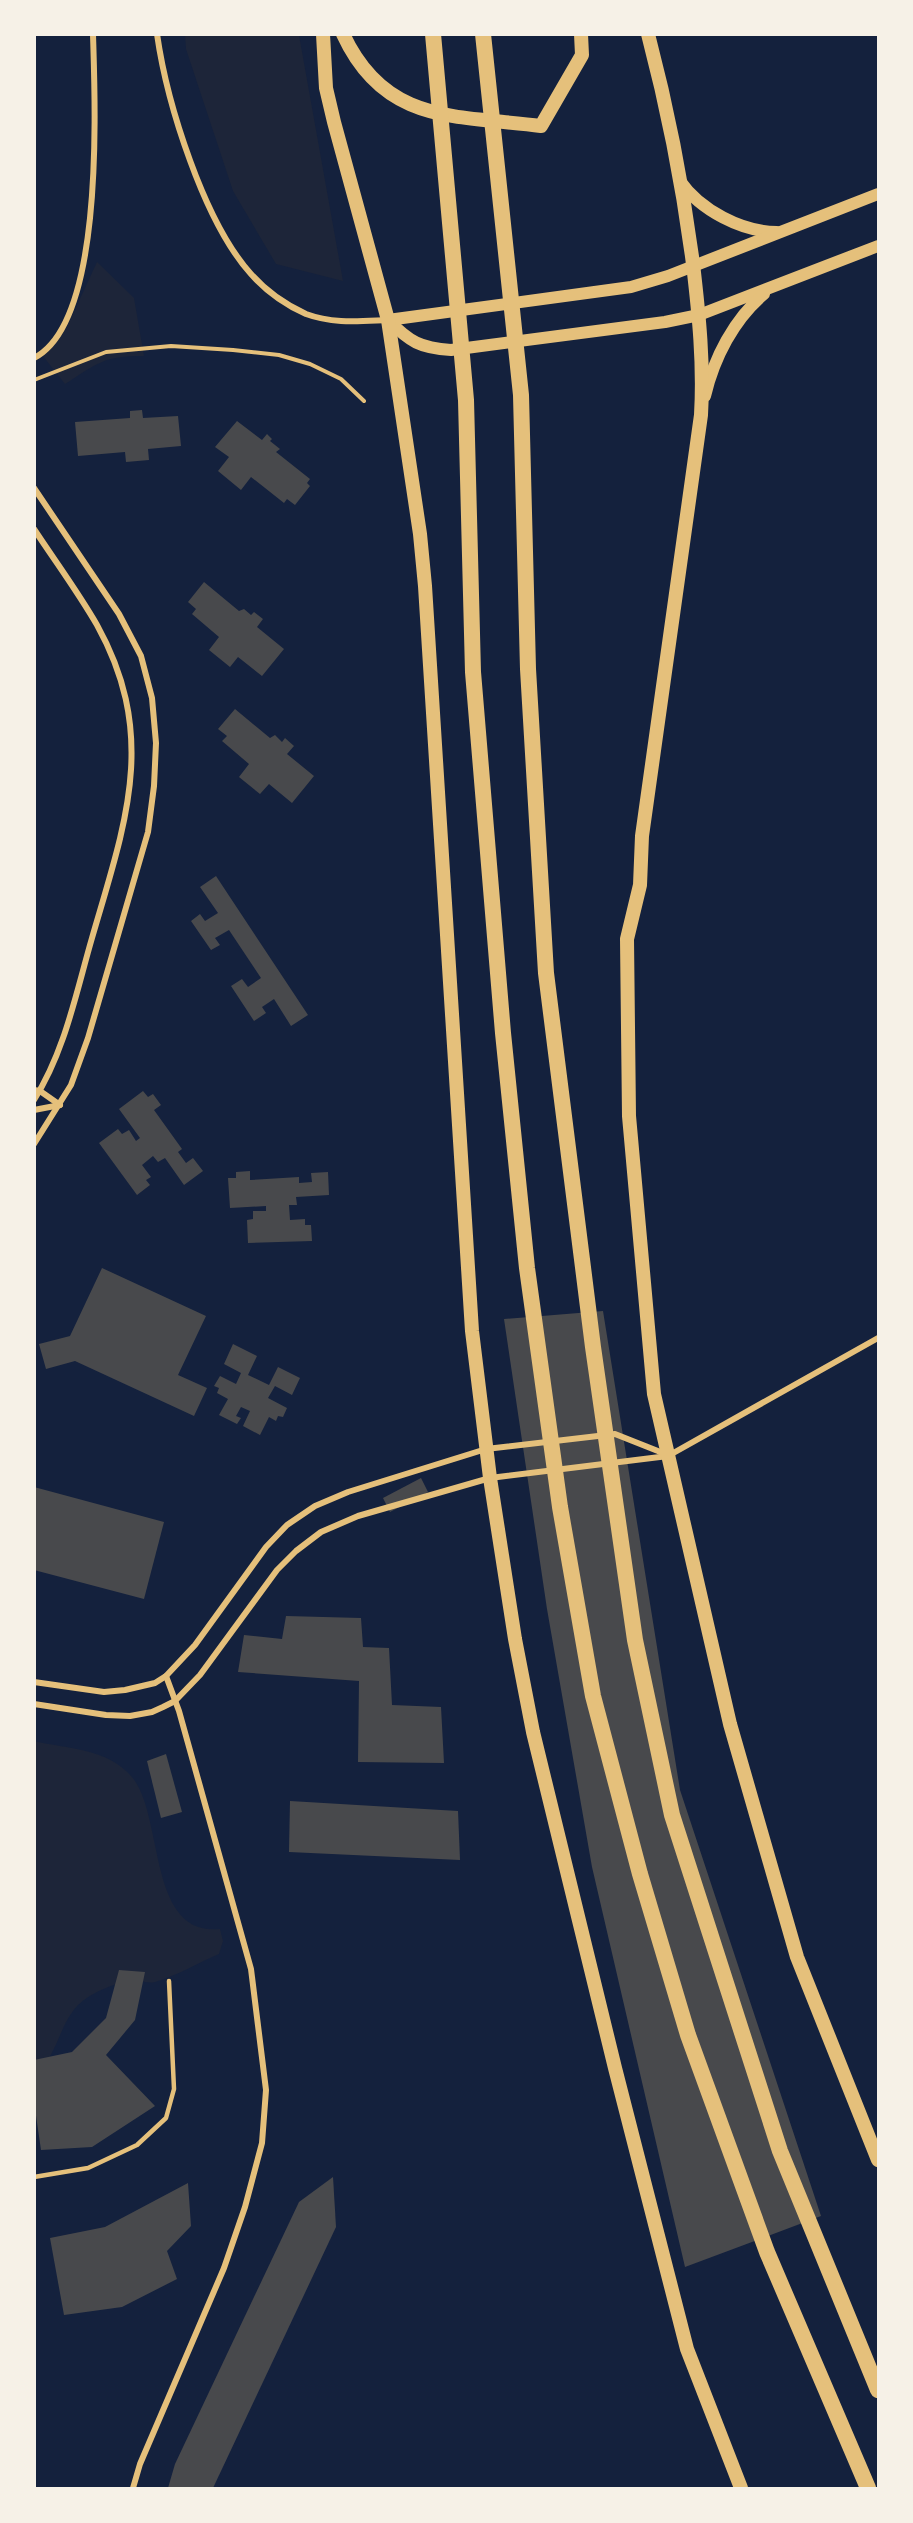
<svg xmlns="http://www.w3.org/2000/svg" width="913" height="2523" font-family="'Source Serif 4',serif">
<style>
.green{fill:#1d2539}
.building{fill:#48494c}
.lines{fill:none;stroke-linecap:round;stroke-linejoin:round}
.path{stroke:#e5c07b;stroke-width:4}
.service{stroke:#e5c07b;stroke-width:4.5}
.minor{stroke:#e5c07b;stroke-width:6}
.secondary{stroke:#e5c07b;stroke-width:12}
.primary{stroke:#e5c07b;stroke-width:14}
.motorway{stroke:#e5c07b;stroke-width:16}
</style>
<rect width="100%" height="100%" fill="#14213d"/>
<!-- green -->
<g class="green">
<path d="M185,35H299L343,281L276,264L233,191L186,49Z"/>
<path d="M97,262L134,298L144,356C103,356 98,363 65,384L43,356L67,327Z"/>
<path d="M34,1741C68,1749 106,1748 131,1776C165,1813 146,1937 220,1929L223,1941L219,1954C198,1963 176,1976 155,1982C148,1984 140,1980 132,1981C114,1983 92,1992 78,2005C58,2026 58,2057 34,2074Z"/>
</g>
<!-- building -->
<g class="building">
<path d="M142,410L143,418L178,416L181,446L148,449L149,460L126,462L125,452L78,456L75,422L130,418V411Z"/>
<path d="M237,421L262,440L267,434L272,439L270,441L280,449L276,452L310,479L307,483L310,486L295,505L287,499L284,503L251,477L241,490L218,471L229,457L215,447Z"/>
<path d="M204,582L239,611L244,609L251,615L254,612L263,619L257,627L284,649L262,676L238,657L230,667L209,650L219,637L192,614L196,609L188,602Z"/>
<path d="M235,709L270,738L275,735L282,742L285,738L294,746L287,754L314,776L292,803L269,784L260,794L239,777L249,764L222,741L227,736L218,729Z"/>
<path d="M216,876L308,1015L291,1026L274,999L262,1007L266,1013L254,1021L231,986L242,979L248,987L261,978L229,930L215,938L220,945L211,950L191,921L200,914L205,921L218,913L200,887Z"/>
<path d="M143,1091L148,1097L153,1094L161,1105L154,1110L182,1149L178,1152L186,1163L193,1158L203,1171L184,1185L165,1158L158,1162L153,1156L142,1165L151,1177L146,1180L150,1185L137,1195L99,1143L118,1129L122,1134L129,1130L136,1141L140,1138L119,1109Z"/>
<path d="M250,1171V1180L299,1177V1183L312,1182L311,1173L328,1172L329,1195L296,1197L297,1205H289L290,1220L305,1219V1225H311L312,1241L248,1243L247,1220L253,1219V1211H266V1206L230,1208L228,1178H236V1172Z"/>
<path d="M102,1268L206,1316L178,1375L207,1388L194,1416L75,1361L46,1369L39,1344L70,1336Z"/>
<path d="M603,1311L680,1790L821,2216L685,2267L592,1867L547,1609L504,1319Z"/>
<path d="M233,1344L257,1356L248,1375L269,1385L278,1367L300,1378L292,1395L275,1386L268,1398L287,1408L283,1417L278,1416L276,1421L269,1417L260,1435L243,1426L250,1411L241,1407L236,1416L241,1418L237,1424L219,1415L228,1399L217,1393L219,1388L214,1386L220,1376L236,1384L241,1373L224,1364Z"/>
<path d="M421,1478L428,1492L390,1512L383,1498Z"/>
<path d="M34,1487L164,1522L144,1599L34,1570Z"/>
<path d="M286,1616L361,1618L363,1647L389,1648L392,1705L441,1707L444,1763L358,1762L359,1681L238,1672L244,1635L282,1639Z"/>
<path d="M166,1754L182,1812L161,1818L147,1761Z"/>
<path d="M290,1801L458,1811L460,1860L289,1852Z"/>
<path d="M119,1970L145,1972L135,2020L106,2055L155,2106L92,2147L41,2150L34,2102V2060L72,2052L106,2018Z"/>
<path d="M333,2177L336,2227L213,2488H168L175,2464L299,2202Z"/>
<path d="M188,2183L191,2226L167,2251L177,2279L122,2307L64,2315L50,2238L105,2227Z"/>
</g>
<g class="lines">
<!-- path -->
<path class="path" d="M34,380L106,352L171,346L233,350L279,355L310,364L341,379L364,401"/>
<!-- service -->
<path class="service" d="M34,2177L88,2168L137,2145L166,2118L174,2089L169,1981"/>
<!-- minor -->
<g class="minor">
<path d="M157,34C167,104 204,222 251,274C266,291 286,305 306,314C333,324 360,321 388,320"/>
<path d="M34,358C105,322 95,105 93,34"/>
<path d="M34,488L119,614L141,656L152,698L156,743L154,786L148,832L88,1038L71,1085L34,1144"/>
<path d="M34,529C55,561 78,592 97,625C159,737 125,824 92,938C76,993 65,1051 34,1100"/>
<path d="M34,1090L40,1091L60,1105"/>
<path d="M34,1110L60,1105"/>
<path d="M34,1682L104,1692L125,1690L155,1683L166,1676L195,1645L266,1547L287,1525L315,1506L348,1492L486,1449L615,1434L668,1455"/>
<path d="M34,1704L106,1715L130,1716L152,1712L163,1707L175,1701L200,1675L277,1570L296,1551L321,1532L358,1516L490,1478L668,1456L878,1338"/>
<path d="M133,2488L140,2464L224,2268L245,2207L262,2143L266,2090L251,1969L179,1711L166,1676"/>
</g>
<!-- secondary -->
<g class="secondary">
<path d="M680,181C700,210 742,232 777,232"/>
<path d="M388,320C410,342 420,348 451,350L665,322L699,315L878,246"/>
<path d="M388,320L631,287L668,276L878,194"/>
<path d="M705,396C714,358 734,319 764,294"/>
</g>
<!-- primary -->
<g class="primary">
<path d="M323,34L326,88L334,122L388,320L420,534L425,586L472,1331L490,1478L515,1639L533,1732L615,2068L687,2349L741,2488"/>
<path d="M343,34C385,125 457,115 541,126L582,55L581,34"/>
<path d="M648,34C668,110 683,187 693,264C699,315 704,364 701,415L642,836L640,885L627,939L629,1116L654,1394L730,1724L797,1957L878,2160"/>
</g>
<!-- motorway -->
<g class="motorway">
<path d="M433,34L466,400L473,672L503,1033L527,1268L560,1507L593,1696L640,1874L688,2035L767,2252L868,2488"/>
<path d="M483,34L521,395L528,669L546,973L593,1347L635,1640L672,1815L780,2151L878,2390"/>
</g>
</g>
<!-- border -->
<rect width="913" height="2523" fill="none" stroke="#f6f1e7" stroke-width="72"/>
</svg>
